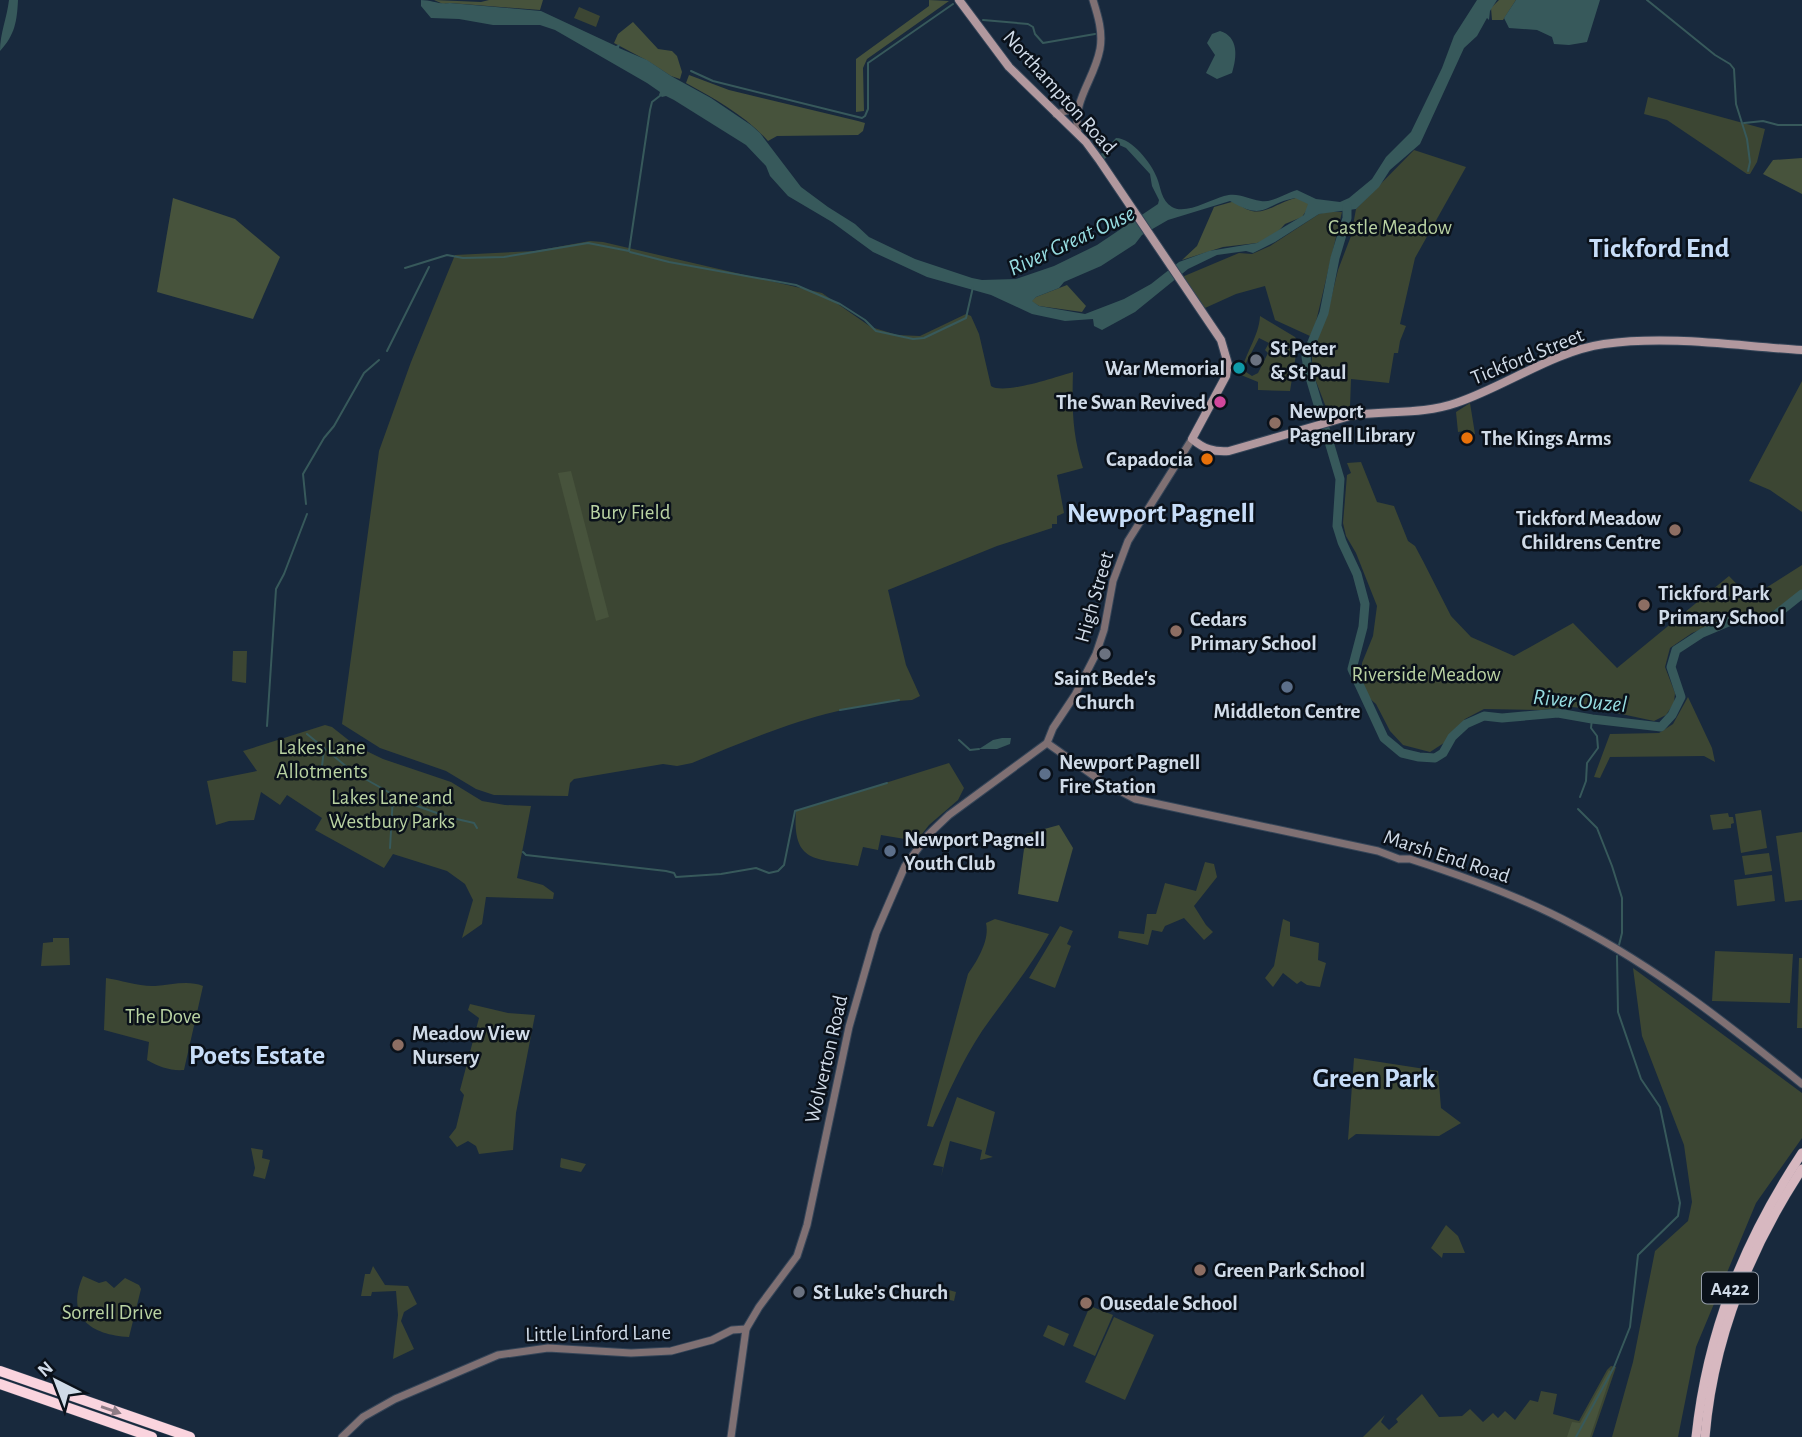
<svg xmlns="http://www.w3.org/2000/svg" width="1802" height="1437" font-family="'Alegreya Sans',sans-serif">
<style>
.green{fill:#3c4633;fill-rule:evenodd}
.forest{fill:#47533c}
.water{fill:#37595b;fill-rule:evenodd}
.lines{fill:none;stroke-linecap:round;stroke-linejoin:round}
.stream{stroke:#37595b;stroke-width:2}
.river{stroke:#37595b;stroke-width:9}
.tertiary-casing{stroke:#354558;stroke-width:9}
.secondary-casing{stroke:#354558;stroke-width:10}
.primary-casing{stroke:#354558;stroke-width:10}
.motorway-casing{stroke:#354558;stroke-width:11}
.tertiary{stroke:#7f7073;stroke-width:7}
.secondary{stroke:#b1989e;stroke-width:8}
.primary{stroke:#d7b8c0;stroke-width:9}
.motorway{stroke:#fad4de;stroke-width:10}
.oneway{fill:#8e7c86}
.worship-dot{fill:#6b7280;stroke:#0a111a;stroke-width:2.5}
.culture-dot{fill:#0f9aa8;stroke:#0a111a;stroke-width:2.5}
.hotel-dot{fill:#d1479c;stroke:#0a111a;stroke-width:2.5}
.education-dot{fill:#8d6e63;stroke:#0a111a;stroke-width:2.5}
.food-dot{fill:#e8710a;stroke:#0a111a;stroke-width:2.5}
.service-dot{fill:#5c6f8a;stroke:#0a111a;stroke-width:2.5}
.labels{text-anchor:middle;stroke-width:5;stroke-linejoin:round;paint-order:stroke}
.shield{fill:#0a111a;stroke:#959eaa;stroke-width:2}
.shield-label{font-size:19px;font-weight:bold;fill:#d0dbe8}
.street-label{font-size:21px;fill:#d0dbe8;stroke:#0a111a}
.park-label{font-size:21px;fill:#b9d2a2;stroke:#0a111a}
.poi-label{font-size:21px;font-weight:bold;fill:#d0dbe8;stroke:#0a111a;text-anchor:start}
.water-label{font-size:23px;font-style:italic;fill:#97dde1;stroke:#0a111a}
.district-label{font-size:28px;font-weight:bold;fill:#c7ddf8;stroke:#0a111a}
</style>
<rect width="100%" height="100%" fill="#18293d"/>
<!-- green -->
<g class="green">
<path d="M579,7L600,16L596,27L574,18Z"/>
<path d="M1648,97L1765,129L1757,162L1750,174H1747L1667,120L1644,114Z"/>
<path d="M1414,150L1466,167L1415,258L1400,324L1406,326L1400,341L1398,353H1394L1389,383L1351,379L1350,407L1329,415L1312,371V354L1327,315L1338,270L1351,236L1356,209Z"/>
<path d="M1327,212H1342L1315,326L1310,336L1275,320L1265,286L1236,294L1205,308L1182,277L1239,253L1252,254L1270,246L1319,214Z"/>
<path d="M590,241L603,242L822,293L871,327L897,335L920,336L966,314L971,316L979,334L991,386C1004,395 1056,377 1073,372C1072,407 1072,434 1083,468L1057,475L1064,513L1057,516V524H1052V528L997,546L888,590L906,665L920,696L912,700C833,704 764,733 692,763L677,766L663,764L574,779L570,783L568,796L494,795L476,789L446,771L380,748L342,724L379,451L411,362L455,255L535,251Z"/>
<path d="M1260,316L1295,337L1298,342L1290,391L1258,390V382L1241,375C1244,354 1259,337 1260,316ZM1259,338L1269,343L1265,350L1268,353L1258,373L1252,376L1243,370L1244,367Z"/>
<path d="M1802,381V512L1770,490L1749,481Z"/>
<path d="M1470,403L1475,434L1465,436L1464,431L1458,432L1456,412Z"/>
<path d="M1361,462L1377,502L1394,506L1408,541L1415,546L1423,561L1451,616L1471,637L1514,656L1573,623L1617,668L1729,576L1750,598L1802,565V591L1773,611L1762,616L1730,618L1692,633L1670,648L1665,667L1675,693L1674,703L1666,715L1654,721L1603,710L1572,707L1541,710L1484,709L1465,719L1447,741L1430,752L1403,745L1390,731L1376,704L1368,697L1362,680V663L1373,636L1377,606L1356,553L1346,536L1343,523L1347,475L1351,473L1347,463Z"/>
<path d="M233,651H247L246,683L232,681Z"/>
<path d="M1688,697L1712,748L1715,762L1704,756L1610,757L1600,778L1594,777L1610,734L1659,733L1673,724Z"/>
<path d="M325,725L332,727L356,746L383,759L451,782L482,801L505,805L531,806L517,878L543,885L554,893L553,899L486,897L482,924L462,938L473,900L465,884L447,871L393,854L384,868L315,830L322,818L287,795L280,805L261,792L254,820L229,821L216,825L207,781L257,771L243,751Z"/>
<path d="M949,763L964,788L958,800L929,825L915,843L911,840L881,835L878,850L863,847L858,866C816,858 792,864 796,811Z"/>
<path d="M1761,810L1767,848L1741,853L1735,814Z"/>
<path d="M1728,813L1729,817H1733L1734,823L1731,824V828L1713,830L1710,815Z"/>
<path d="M1802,832V900L1785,902L1776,836Z"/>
<path d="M1769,853L1772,871L1745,875L1742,856Z"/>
<path d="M1205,862L1214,864L1217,877L1194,906L1206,925L1213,932L1204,940L1184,918L1165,926L1162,932L1152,930L1148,945L1118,938L1119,931L1144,934L1147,914H1156L1165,883L1196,891Z"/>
<path d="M1772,875L1775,901L1737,906L1734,880Z"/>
<path d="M995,919L1049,934C1030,968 1005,998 982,1031C962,1061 948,1094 933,1127L927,1126L968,974C977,961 990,940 986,923Z"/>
<path d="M1283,919L1290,922V936L1319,943L1318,960L1326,963L1320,987L1307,985L1301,981L1297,984L1283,973L1273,987L1265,978L1274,966Z"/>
<path d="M1060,926L1073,931L1067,944L1071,946L1055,988L1029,978Z"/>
<path d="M53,938H69L70,965L41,966L43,943L53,942Z"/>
<path d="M1715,951L1793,954L1790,1003L1712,1001Z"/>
<path d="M1799,958H1802V1028H1797Z"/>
<path d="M1633,968L1802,1093V1138L1756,1203L1696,1347L1678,1437H1612L1633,1362L1655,1251L1688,1221L1692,1202L1684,1145L1642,1036Z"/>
<path d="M106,978C121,980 140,987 155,986C171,985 188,980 203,986L184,1070C171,1071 159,1067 147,1060L149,1042L104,1030Z"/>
<path d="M470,1004L508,1013L535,1015L516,1113L513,1150L479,1154L476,1146L468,1141L457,1147L449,1137L456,1128L464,1095L460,1090L479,1018L468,1010Z"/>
<path d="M1354,1058L1438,1071L1441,1108L1461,1123L1439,1136L1356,1134L1348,1140Z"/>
<path d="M957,1097L995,1112L985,1154L993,1157L980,1160L982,1150L950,1141L941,1177L943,1167L933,1165Z"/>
<path d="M251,1148L263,1150L262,1158L270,1160L265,1179L253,1176L255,1168Z"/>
<path d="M561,1158L586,1164L581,1172L562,1168L560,1167Z"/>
<path d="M1446,1225L1458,1236L1465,1253H1443L1442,1258L1431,1248Z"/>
<path d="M373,1266L385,1285L408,1286L417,1304L404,1312L401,1321L414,1349L393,1359L398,1315L396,1291L372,1292L371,1296H361L365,1274H370Z"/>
<path d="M83,1276L99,1283L106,1281L114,1288L125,1278L139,1285L141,1289L129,1337C91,1335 65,1317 83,1276Z"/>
<path d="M938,1287L956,1292L954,1301L935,1296Z"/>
<path d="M1090,1306L1113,1315L1095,1356L1073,1346Z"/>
<path d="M1114,1317L1154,1335L1125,1400L1085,1382Z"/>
<path d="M1048,1325L1069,1334L1064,1346L1043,1336Z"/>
<path d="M1611,1366L1616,1367L1592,1437H1363L1385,1415L1381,1422L1389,1430L1398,1422L1396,1419L1422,1394L1439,1417L1462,1416L1470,1409L1483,1422L1493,1413L1498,1418L1505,1411L1515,1420L1530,1400L1538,1402L1541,1391L1557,1394L1553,1414L1579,1421L1607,1370Z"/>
</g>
<!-- forest -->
<g class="forest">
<path d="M434,0L481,2L489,0H543L540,10L450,3L443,4Z"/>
<path d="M929,0L949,1L867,59L863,68L864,111L856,112V59L929,6Z"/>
<path d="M1499,0H1516L1503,20H1492L1491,8Z"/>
<path d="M633,22L658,49L672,51L677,56L682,72L680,79L671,76L648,61L614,43L618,34Z"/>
<path d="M689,75L729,90L858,121L865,123L863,131L858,135L777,136L768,141C746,116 715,99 686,83Z"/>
<path d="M1802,158V194L1763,174L1773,160Z"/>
<path d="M1301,197L1310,205L1302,217L1285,224L1273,237L1257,243L1223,247L1182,260L1197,246L1214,207L1235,201C1261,225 1273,201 1301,197Z"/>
<path d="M173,198L235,219L280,257L253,319L157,292Z"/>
<path d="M1067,285L1086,306L1082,312L1039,306L1031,301L1036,297Z"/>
<path d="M571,471L609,617L596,621L558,473Z"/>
<path d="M1059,825L1073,848L1058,902L1018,894L1026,834Z"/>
<path d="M1609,1370L1612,1372L1590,1437H1567L1572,1422L1580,1423Z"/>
</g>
<!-- water -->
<g class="water">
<path d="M9,0H18C17,21 15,35 0,51C0,33 7,18 9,0Z"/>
<path d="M421,0C431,0 440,5 450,3L541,11L616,46L620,44L619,48L647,60L671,76L711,98L751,125L760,133L801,187L828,207L855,224L869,237L915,259L972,278L982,280L1016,279L1054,266L1097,245L1158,204L1159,200L1152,186L1150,174L1126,148L1117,144L1104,160L1100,155L1116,138C1132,138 1152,164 1157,178C1161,188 1161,200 1172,207C1185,215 1210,200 1224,196C1239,192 1246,199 1261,201C1272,203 1286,193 1297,190L1316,199L1340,202L1349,198L1372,179L1386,157L1411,132L1442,68L1454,36L1477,0H1497L1490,11L1489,20L1487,18L1477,36L1464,48L1420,144L1390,170L1379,187L1356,209L1319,214L1275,242L1253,253L1246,251L1217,255L1188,269L1135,312L1102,330L1094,326L1093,319L1065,321L1032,314L991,295L927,277L873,252L832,222L788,196L770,176L766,166L746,145L674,100L666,96L662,97L659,95L660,92L647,83L555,30L540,25H493L459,19L431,18L421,6ZM1295,198L1308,204L1304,215L1257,243L1209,251L1179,262L1151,284L1124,299L1085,314L1039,306L1032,301L1036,297L1059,288L1064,282L1101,266L1135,244L1142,235L1168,220L1230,201C1266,222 1263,204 1295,198Z"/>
<path d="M1516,0H1600L1587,42L1569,45L1554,44L1552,37L1537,30L1509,28L1504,18Z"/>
<path d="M1220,31C1239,37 1237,57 1232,73L1217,79L1206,73L1215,55L1207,43L1212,34Z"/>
<path d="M1002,738H1011L1010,744L997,749H979L993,740Z"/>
</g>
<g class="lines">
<!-- stream -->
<g class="stream">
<path d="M1647,0L1715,55L1730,64L1734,69L1736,104L1747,139L1750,162L1748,171"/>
<path d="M983,20L1028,24L1033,27L1035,34L1043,43L1095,34"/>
<path d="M691,71L713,81L862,118L865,116L868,109V63L953,4"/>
<path d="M1744,123L1763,121L1778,125H1802"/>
<path d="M630,252L669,262L796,285L840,304L865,320L876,331L913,339L924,338L966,318L973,287"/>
<path d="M405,268L447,255L463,258L504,257L588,243L629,251L650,110L652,102L661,95"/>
<path d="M387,351L429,267"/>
<path d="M306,504L303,474L324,438L334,426L364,373L379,360"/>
<path d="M840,710L899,700"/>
<path d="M267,726L276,589L284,574L307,514"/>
<path d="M307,734L353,772L406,802L448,817L474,823L477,828"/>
<path d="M959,740L970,750L979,749"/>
<path d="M322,766L324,750"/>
<path d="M1580,797L1586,781L1587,763L1598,748L1597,736L1591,728L1592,719"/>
<path d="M1578,809L1597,828L1612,866L1622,898V933L1619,945"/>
<path d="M390,848L393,796"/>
<path d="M523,852L526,855L666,871L674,873L676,877L721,874L756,868L769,873L778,871L784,865L795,811L887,783"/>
<path d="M1576,1437L1614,1367L1630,1327L1638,1255L1678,1216L1680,1203L1660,1107L1641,1079L1618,1012L1617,956"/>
</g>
<!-- river -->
<path class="river" d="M1347,206V218L1335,258L1324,313L1306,357L1309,374L1340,479L1337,526L1342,542L1357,574L1365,604L1363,627L1352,669L1384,738L1402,753L1419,757L1435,758L1443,753L1452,737L1466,724L1484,716L1502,718L1558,713L1592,719L1661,727L1672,715L1681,697L1671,667L1676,650L1702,633L1733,620H1769L1802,594"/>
<!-- tertiary casing -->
<g class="tertiary-casing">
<g id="tertiary">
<path d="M1056,114L1077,108"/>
<path d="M1078,134C1072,99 1094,81 1100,49C1103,32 1098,16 1093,0"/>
<path d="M1047,743L1101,781L1135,799L1378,851L1399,859H1410C1466,877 1522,897 1574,925C1657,968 1730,1026 1802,1084"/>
<path d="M342,1437L363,1417L395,1399L498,1355L548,1348L631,1353L671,1351L712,1340L732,1330L746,1329"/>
<path d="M731,1437L746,1329L759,1307L797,1256L807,1225L849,1027L876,933L905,866L928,835L949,815L1047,743L1053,728L1075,695L1096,654L1104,630L1113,581L1128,541L1192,439"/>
</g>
</g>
<!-- secondary casing -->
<g class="secondary-casing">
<path id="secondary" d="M959,0L1009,67L1086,142L1100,161L1221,340L1228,364L1226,376L1192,439C1204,449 1213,452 1229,451L1350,416C1384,410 1422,415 1456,403C1504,387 1554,351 1604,344C1670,335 1736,346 1802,350"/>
</g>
<!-- primary casing -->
<g class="primary-casing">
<g id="primary">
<path d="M1696,1437C1707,1332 1744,1241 1802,1153"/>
<path d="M1705,1437C1713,1340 1749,1250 1802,1169"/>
</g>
</g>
<!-- motorway casing -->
<g class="motorway-casing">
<g id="motorway">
<path d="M0,1371L190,1437"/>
<path d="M0,1384L152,1437"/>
</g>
</g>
<!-- tertiary -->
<use href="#tertiary" class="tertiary"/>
<!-- secondary -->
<use href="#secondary" class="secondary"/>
<!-- primary -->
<use href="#primary" class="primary"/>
<!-- motorway -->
<use href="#motorway" class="motorway"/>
</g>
<!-- one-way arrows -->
<defs><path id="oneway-solid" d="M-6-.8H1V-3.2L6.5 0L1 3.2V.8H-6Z" transform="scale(1.75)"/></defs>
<use class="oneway" href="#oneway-solid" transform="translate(111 1410) rotate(19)"/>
<!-- markers -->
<g class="worship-dot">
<circle cx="1256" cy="360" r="7"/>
<circle cx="1105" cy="654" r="7"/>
<circle cx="799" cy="1292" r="7"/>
</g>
<circle class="culture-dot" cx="1239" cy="368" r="7"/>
<circle class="hotel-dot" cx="1220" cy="402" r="7"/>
<g class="education-dot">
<circle cx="1275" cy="423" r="7"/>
<circle cx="1675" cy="530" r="7"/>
<circle cx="1644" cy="605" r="7"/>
<circle cx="1176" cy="631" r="7"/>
<circle cx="398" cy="1045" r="7"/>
<circle cx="1200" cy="1270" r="7"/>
<circle cx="1086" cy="1303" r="7"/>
</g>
<g class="food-dot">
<circle cx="1467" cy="438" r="7"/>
<circle cx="1207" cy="459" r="7"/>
</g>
<g class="service-dot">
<circle cx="1287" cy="687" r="7"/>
<circle cx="1045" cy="774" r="7"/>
<circle cx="890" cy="851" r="7"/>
</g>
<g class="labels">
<!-- shield labels -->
<rect class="shield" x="1702" y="1272.5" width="56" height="31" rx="5"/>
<g class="shield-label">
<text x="1730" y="1295">A422</text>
</g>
<!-- street labels -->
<g class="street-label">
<text transform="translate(1060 92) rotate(48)" y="7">Northampton Road</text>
<text transform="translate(1527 356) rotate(-22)" y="7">Tickford Street</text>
<text transform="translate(1094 597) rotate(-74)" y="7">High Street</text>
<text transform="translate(1447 856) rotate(18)" y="7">Marsh End Road</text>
<text transform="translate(826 1059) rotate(-77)" y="7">Wolverton Road</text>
<text transform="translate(598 1333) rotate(-1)" y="7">Little Linford Lane</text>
</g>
<!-- park labels -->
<g class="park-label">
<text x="1390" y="234">Castle Meadow</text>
<text x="630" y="519">Bury Field</text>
<text x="1426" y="681">Riverside Meadow</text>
<text x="322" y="754">Lakes Lane<tspan x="322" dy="24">Allotments</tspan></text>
<text x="392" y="804">Lakes Lane and<tspan x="392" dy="24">Westbury Parks</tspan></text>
<text x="163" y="1023">The Dove</text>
<text x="112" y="1319">Sorrell Drive</text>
</g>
<!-- poi labels -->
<g class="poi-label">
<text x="1270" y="355">St Peter<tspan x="1270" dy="24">&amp; St Paul</tspan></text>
<text x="1225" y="375" text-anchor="end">War Memorial</text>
<text x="1206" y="409" text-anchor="end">The Swan Revived</text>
<text x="1289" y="418">Newport<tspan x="1289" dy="24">Pagnell Library</tspan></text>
<text x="1481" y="445">The Kings Arms</text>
<text x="1193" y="466" text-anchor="end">Capadocia</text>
<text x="1661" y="525" text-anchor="end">Tickford Meadow<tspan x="1661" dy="24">Childrens Centre</tspan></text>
<text x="1658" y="600">Tickford Park<tspan x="1658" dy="24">Primary School</tspan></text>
<text x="1190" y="626">Cedars<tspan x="1190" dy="24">Primary School</tspan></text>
<text x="1105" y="685" text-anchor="middle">Saint Bede's<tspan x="1105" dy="24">Church</tspan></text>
<text x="1287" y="718" text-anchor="middle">Middleton Centre</text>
<text x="1059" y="769">Newport Pagnell<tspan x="1059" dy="24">Fire Station</tspan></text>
<text x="904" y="846">Newport Pagnell<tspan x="904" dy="24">Youth Club</tspan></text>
<text x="412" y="1040">Meadow View<tspan x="412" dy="24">Nursery</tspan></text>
<text x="1214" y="1277">Green Park School</text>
<text x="813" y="1299">St Luke's Church</text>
<text x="1100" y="1310">Ousedale School</text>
</g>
<!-- water labels -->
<g class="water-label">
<text transform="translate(1071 240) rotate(-25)" y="8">River Great Ouse</text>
<text transform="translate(1580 700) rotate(5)" y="8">River Ouzel</text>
</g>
<!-- district labels -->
<g class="district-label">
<text x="1659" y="257">Tickford End</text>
<text x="1161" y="522">Newport Pagnell</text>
<text x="257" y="1064">Poets Estate</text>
<text x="1374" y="1087">Green Park</text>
</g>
</g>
<!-- north arrow -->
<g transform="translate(56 1381) rotate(318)" stroke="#0a111a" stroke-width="5" paint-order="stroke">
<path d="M0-5L12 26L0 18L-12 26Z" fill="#d0dbe8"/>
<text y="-10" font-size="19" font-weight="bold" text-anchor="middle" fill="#d0dbe8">N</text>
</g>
</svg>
